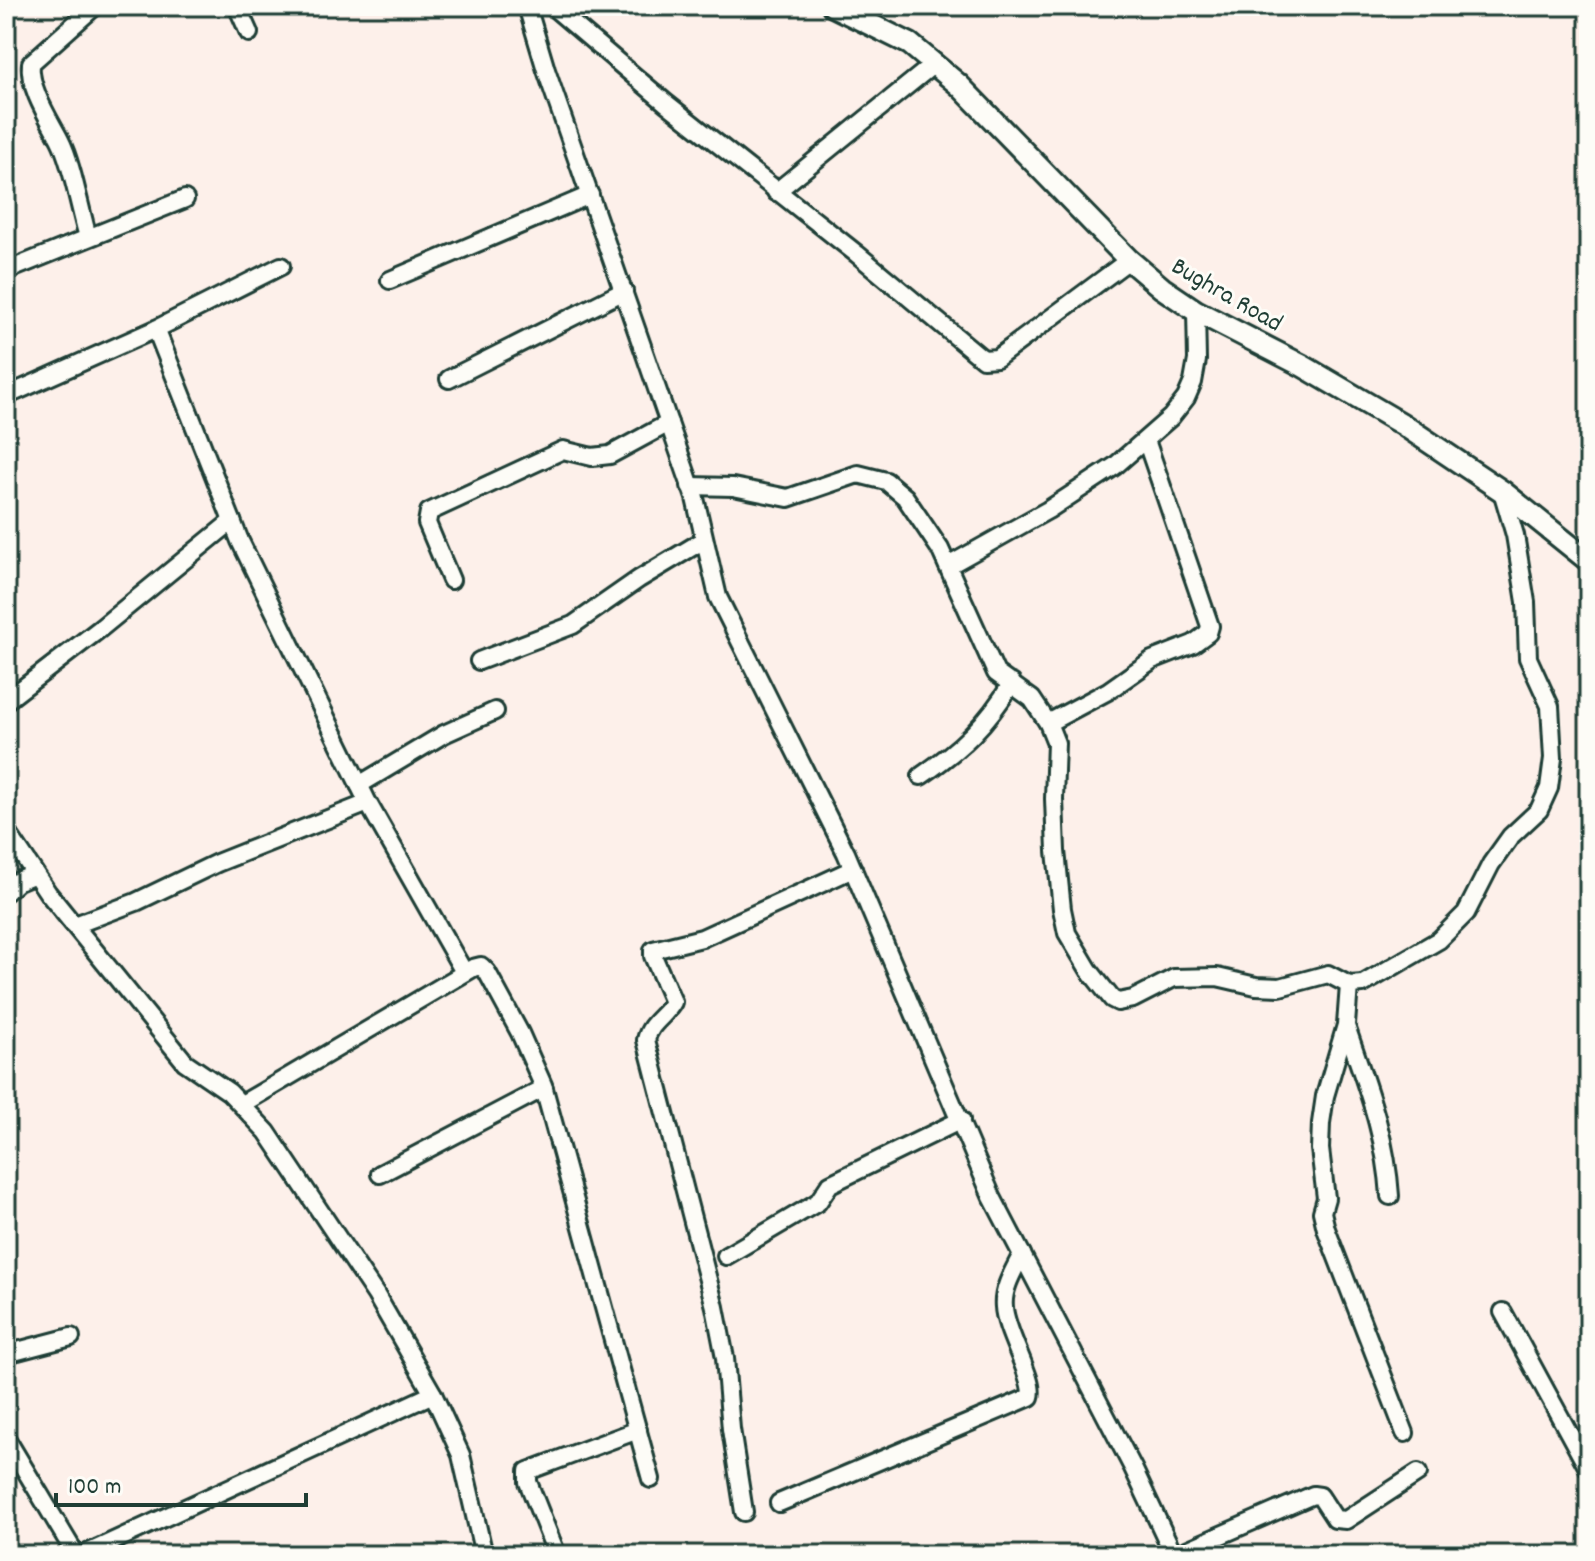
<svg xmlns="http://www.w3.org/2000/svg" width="1595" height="1561" font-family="Dekko,sans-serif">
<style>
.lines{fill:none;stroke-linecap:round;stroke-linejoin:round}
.minor-casing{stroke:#1f3d34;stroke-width:22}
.tertiary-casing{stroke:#1f3d34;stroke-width:26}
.minor{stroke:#fdfcf7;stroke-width:16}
.tertiary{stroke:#fdfcf7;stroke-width:20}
.labels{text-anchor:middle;stroke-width:6;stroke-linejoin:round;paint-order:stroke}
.street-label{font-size:26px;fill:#1f3d34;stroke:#fdfcf7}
</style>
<rect width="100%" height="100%" fill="#fdf0ea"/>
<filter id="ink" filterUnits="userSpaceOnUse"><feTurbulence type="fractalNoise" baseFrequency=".0125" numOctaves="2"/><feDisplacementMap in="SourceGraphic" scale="16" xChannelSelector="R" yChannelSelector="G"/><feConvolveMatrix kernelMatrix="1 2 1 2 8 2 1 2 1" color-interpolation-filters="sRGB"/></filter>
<g filter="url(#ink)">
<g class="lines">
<!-- minor casing -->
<g class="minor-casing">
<g id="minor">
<path d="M237,6L249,33"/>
<path d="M527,6L546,70L695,498L718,597L846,853L992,1197L1133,1468L1174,1555"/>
<path d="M552,6L666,103L857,254L983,359L997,358L1129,260"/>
<path d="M776,192L934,64"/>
<path d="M88,237C80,210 72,163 60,140C49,119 28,87 31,63L95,6"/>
<path d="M6,271L185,199"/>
<path d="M390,280L590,195"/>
<path d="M156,329L240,541L368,803L464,972"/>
<path d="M449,379L624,291"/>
<path d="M6,396L156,329L281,266"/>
<path d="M690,486L733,487L788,498L858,474L886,481L905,497L940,549L996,673L1032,699L1048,723L1056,743L1054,799L1056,851L1062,909L1067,933L1089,970L1112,999L1118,1002L1133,999L1174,978L1217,977L1256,986L1280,987L1328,974L1349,985L1363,984L1439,940L1466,913L1491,864L1511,836L1539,810L1549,788L1553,758L1550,706L1528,658L1526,602L1515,535L1502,491"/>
<path d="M948,566L1048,510L1115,466L1171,417L1186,398L1193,382L1197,360L1196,311"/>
<path d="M451,580L427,523L429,512L563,450L592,457L610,455L669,423"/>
<path d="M479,661L573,625L639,579L704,540"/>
<path d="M6,701L101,628L232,521"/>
<path d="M1048,723L1108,691L1152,660L1193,644L1208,633L1210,626L1146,440"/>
<path d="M921,776C962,748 986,725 1012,683"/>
<path d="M359,785L444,734L495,711"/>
<path d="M6,830L48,893L185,1062L229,1092L267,1132L376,1295L433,1394L461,1455L484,1555"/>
<path d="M6,892L18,881L35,874"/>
<path d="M75,925L136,902L217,863L368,803"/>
<path d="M1349,985L1346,1025L1325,1096L1321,1123L1320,1149L1326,1198L1322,1212L1326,1229L1405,1433"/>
<path d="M1346,1026C1366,1085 1386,1134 1390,1196"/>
<path d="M242,1104L473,968L481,966L487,972L520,1033L543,1085L651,1479"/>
<path d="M380,1174L544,1088"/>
<path d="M726,1256L818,1202L830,1184L961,1120"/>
<path d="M1503,1312L1589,1470"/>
<path d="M6,1354L71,1337"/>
<path d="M6,1438L76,1555"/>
<path d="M779,1503L1030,1397C1036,1381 1005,1332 1004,1307C1002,1289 1014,1270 1022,1254"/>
<path d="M744,1512L731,1429L725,1358L715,1307L646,1040C650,1022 666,1016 673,1002L653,956V950L702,938L853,869"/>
<path d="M83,1555L433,1394"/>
<path d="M557,1555L528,1482V1471L638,1430"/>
<path d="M1175,1555L1313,1495L1320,1496L1335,1519L1346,1520L1418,1473"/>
</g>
</g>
<!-- tertiary casing -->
<g class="tertiary-casing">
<path id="tertiary" d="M833,6L910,44L959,85L1129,260L1162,288L1196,311L1303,366L1402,424L1502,491L1589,561"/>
</g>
<!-- minor -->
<use href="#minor" class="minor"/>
<!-- tertiary -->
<use href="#tertiary" class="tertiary"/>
</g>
</g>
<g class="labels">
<!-- street labels -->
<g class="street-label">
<text transform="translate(1228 293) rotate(30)" y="9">Bughra Road</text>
</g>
</g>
<!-- margin -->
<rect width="1595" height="1561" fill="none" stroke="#fdfcf7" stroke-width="32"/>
<rect x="16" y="16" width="1563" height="1529" fill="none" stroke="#1f3d34" stroke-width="3" filter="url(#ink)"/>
<!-- scale -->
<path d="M56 1493v12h250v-12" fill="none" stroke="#1f3d34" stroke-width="4"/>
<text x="68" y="1493" font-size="24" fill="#1f3d34" stroke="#fdfcf7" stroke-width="6" paint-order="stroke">100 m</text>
</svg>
